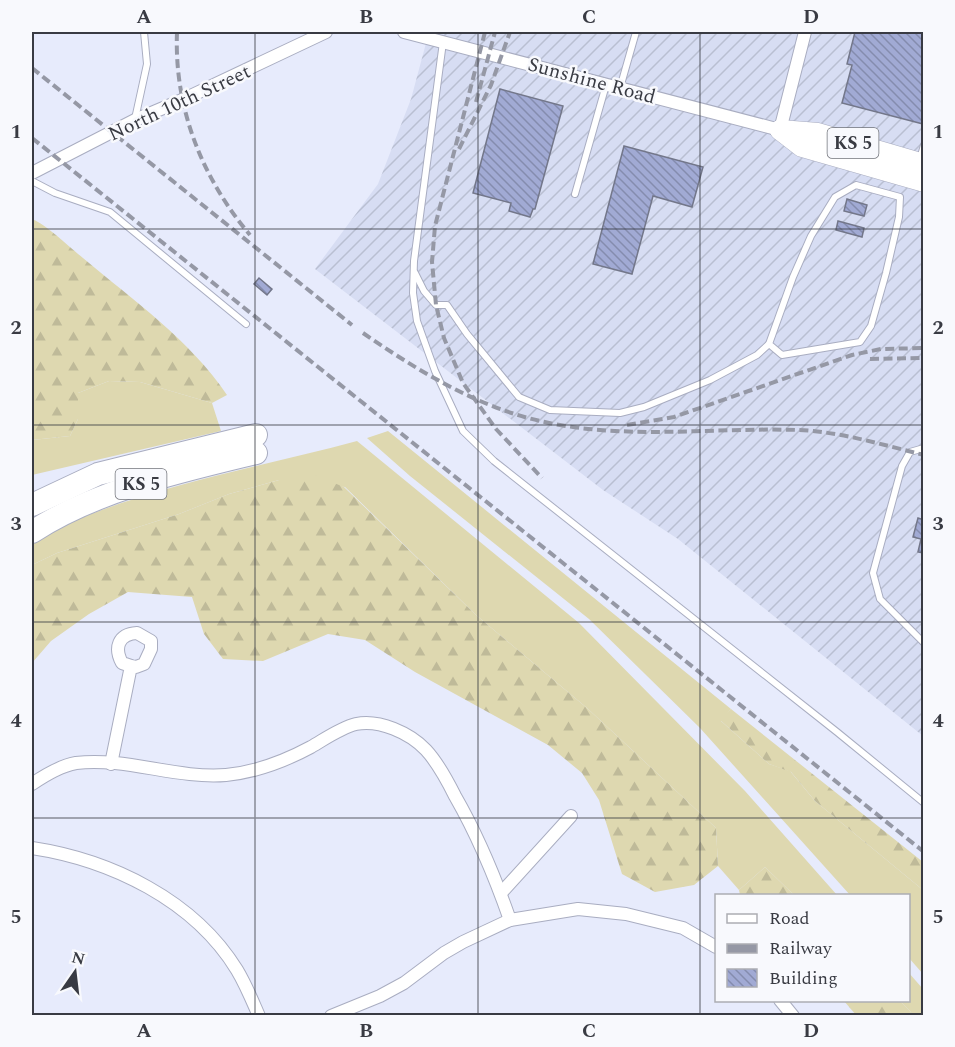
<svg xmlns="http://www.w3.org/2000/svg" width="955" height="1047" font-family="Spectral,serif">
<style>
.industrial{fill:url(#industrial-furrows)}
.grass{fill:#ded8b0}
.forest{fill:url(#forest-firs)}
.building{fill:url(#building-back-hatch);stroke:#73778a;stroke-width:1.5}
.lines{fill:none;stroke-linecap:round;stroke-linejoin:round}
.lane-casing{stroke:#a9adc1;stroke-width:8}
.street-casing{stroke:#a9adc1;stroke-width:14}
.primary-casing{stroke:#a9adc1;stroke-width:21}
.highway-casing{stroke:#a9adc1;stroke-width:24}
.lane{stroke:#fff;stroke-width:6}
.street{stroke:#fff;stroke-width:12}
.primary{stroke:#fff;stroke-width:20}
.highway{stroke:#fff;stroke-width:22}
.rail{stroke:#9598a5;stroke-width:4;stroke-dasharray:9 4.5;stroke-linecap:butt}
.grid{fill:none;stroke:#393b43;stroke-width:1.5;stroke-opacity:0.55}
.labels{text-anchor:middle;stroke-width:5;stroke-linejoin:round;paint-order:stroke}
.shield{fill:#f8f9fd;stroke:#72747b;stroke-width:1.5}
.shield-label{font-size:18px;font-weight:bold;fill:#393b43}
.street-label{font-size:20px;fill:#393b43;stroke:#f8f9fd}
.neatline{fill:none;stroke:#393b43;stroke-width:2}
.grid-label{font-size:20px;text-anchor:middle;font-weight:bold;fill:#393b43}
</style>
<defs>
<pattern id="industrial-furrows" width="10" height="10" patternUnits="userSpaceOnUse" patternTransform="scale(1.5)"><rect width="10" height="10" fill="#d7ddf3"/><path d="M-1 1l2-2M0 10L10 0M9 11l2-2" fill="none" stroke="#b9bfd2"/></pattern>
<pattern id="forest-firs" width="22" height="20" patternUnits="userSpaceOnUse" patternTransform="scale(1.5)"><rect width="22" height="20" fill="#ded8b0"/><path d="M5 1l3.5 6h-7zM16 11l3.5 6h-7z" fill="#bfba99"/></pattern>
<pattern id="building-back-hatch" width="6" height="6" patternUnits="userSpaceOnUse" patternTransform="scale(1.5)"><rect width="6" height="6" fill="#a1aad4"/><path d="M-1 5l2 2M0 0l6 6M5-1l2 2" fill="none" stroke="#848cae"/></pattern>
</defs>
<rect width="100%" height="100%" fill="#e7ebfc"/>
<!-- industrial -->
<path class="industrial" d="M429,32H923V736L678,539L603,490L315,269L378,184L411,99Z"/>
<!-- grass -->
<g class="grass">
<path d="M109,381L140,382L212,403L221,431L32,475V440L70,436L78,419V393Z"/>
<path d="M388,431L731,709L721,721L769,764L790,771L815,801L923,890V974L909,958L908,896L850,895L700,728L589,619L410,476L367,438Z"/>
<path d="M357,441L579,623L745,791L837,895H794L765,867L739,890L718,866L716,828L587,708L476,615L345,487L279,480L229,494L179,514L57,553L32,565V543C46,535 61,526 76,520C166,483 264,466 357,441Z"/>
<path d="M909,973L923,989V1015H914L900,1001L908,1000Z"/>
</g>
<!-- forest -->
<g class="forest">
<path d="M32,219C47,225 69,247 83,258C134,301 190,340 227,395L212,403L140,382L109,381L78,393V419L70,436L32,440Z"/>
<path d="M314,475L344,487L476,615L587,708L716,828L718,866L694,885L655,892L622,874L599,800L582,773L548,745L415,672L365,640L328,634L263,661L223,659L204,634L192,597L128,592L89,614L51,641L32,663V565L57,553L179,514L229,494L279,480Z"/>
<path d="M731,709L923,862V890L815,801L791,772L769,764L720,720Z"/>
<path d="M765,867L794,895H740L739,890Z"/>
<path d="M844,1001H900L914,1015H856Z"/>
</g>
<!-- building -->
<g class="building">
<path d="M855,32H924L923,124L842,103L852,65L847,64Z"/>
<path d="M500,89L563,106L535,209H533L530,217L509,211L511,203L473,193Z"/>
<path d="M624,146L703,167L692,207L653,196L632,274L593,264Z"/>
<path d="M847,199L867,205L864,216L844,211Z"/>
<path d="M838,221L864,228L862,237L836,230Z"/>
<path d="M259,278L272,289L267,295L254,284Z"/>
<path d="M918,518L924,520V553L918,552L921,539L913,537Z"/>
</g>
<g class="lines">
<!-- lane casing -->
<g class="lane-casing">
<g id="lane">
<path d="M443,42L414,261L413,293L417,321L435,371L463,431L494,461L837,732L924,803"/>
<path d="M620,88L636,32"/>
<path d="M135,119L147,64L144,32"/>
<path d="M920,159L924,145"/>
<path d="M32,181L55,193L110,212L246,324"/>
<path d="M856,185L900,197L899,217L886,273L871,326L860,342L782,355L769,344L793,277L811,236L835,197Z"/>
<path d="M575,194L606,85"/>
<path d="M415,273L424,291L436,305H447L467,334L519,397L550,410L620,413L644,407L710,380L757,355L769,344"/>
<path d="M924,448L910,452L902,466L873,573L880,599L924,643"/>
</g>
</g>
<!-- street casing -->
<g class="street-casing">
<g id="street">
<path d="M404,32L780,130L805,32"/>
<path d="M32,173L135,120L182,100L326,32"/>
<path d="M111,764L131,666L136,667L144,664L151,649V641L137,633C118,634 114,648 122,663L131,666"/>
<path d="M32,784C45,775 60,766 76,763C126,757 176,779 226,775C256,772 285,761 311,747C325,739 340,728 356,724C379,719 410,733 426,750C438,763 447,780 455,796C478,836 495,877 510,920"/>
<path d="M32,848C111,860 194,900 237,970C246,985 252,1000 259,1016"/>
<path d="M501,893L571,816"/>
<path d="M780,1000L793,1016"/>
<path d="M331,1016L380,996L404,983L444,953L463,942L510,920L578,909L626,914L683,928L716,947"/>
</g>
</g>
<!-- primary casing -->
<g class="primary-casing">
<g id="primary">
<path d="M780,130L802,147L924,182"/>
<path d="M780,130L818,133L924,164"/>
</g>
</g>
<!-- highway casing -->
<g class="highway-casing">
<g id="highway">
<path d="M32,505L98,474L256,435"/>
<path d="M32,532C96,490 182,471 256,453"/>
</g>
</g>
<!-- lane -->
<use href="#lane" class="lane"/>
<!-- street -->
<use href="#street" class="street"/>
<!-- primary -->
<use href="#primary" class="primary"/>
<!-- highway -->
<use href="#highway" class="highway"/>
<!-- rail -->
<g class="rail">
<path d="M177,32C174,108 202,178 250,235"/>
<path d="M485,32L435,226L432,262L436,305L444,338L463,383L496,429L542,478"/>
<path d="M32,68L352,325"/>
<path d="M476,102L495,32"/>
<path d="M32,138L924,852"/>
<path d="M459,149L491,85L510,32"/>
<path d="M363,333C414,368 467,401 528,418C617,442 709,427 799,430C842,432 883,445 924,455"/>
<path d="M870,359L924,358"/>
<path d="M627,425L674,417L852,355L881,349L924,348"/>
</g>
</g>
<!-- grid -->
<path class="grid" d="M255,32V1016M478,32V1016M700,32V1016M32,229H924M32,425H924M32,622H924M32,818H924"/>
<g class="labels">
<!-- shield labels -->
<g class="shield">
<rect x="827.5" y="128" width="51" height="30" rx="4.5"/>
<rect x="115.5" y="469" width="51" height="30" rx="4.5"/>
</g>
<g class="shield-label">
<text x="853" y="149">KS 5</text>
<text x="141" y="490">KS 5</text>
</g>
<!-- street labels -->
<g class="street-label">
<text transform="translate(592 80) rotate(15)" y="7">Sunshine Road</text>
<text transform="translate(179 102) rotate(-25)" y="7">North 10th Street</text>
</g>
</g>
<!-- border -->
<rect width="955" height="1047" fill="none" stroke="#f8f9fd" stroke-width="66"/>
<!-- legend -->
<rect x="715" y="894" width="195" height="108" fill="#f8f9fd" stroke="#acadb3" stroke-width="1.5"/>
<rect x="727" y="914" width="30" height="9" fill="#ffffff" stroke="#acadb3" stroke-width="1.5"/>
<text x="769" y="924" font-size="18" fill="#393b43">Road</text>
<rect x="727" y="944" width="30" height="9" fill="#9598a5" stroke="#acadb3" stroke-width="1.5"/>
<text x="769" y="954" font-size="18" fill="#393b43">Railway</text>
<rect x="727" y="969" width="30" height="18" fill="url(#building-back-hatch)" stroke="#acadb3" stroke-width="1.5"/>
<text x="769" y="984" font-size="18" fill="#393b43">Building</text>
<!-- north arrow -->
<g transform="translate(75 972) rotate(14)" stroke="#f8f9fd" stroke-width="4.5" paint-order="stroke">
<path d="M0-4.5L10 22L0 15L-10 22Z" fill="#393b43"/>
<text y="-9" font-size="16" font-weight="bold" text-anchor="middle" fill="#393b43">N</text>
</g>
<rect x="33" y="33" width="889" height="981" class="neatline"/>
<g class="grid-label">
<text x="144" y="23">A</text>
<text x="366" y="23">B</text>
<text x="589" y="23">C</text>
<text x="811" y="23">D</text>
<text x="16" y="138">1</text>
<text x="938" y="138">1</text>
<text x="16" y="334">2</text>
<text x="938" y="334">2</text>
<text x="16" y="530">3</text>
<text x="938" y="530">3</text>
<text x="16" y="727">4</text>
<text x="938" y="727">4</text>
<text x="16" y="923">5</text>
<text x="938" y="923">5</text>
<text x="144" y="1037">A</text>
<text x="366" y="1037">B</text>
<text x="589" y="1037">C</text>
<text x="811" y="1037">D</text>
</g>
</svg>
